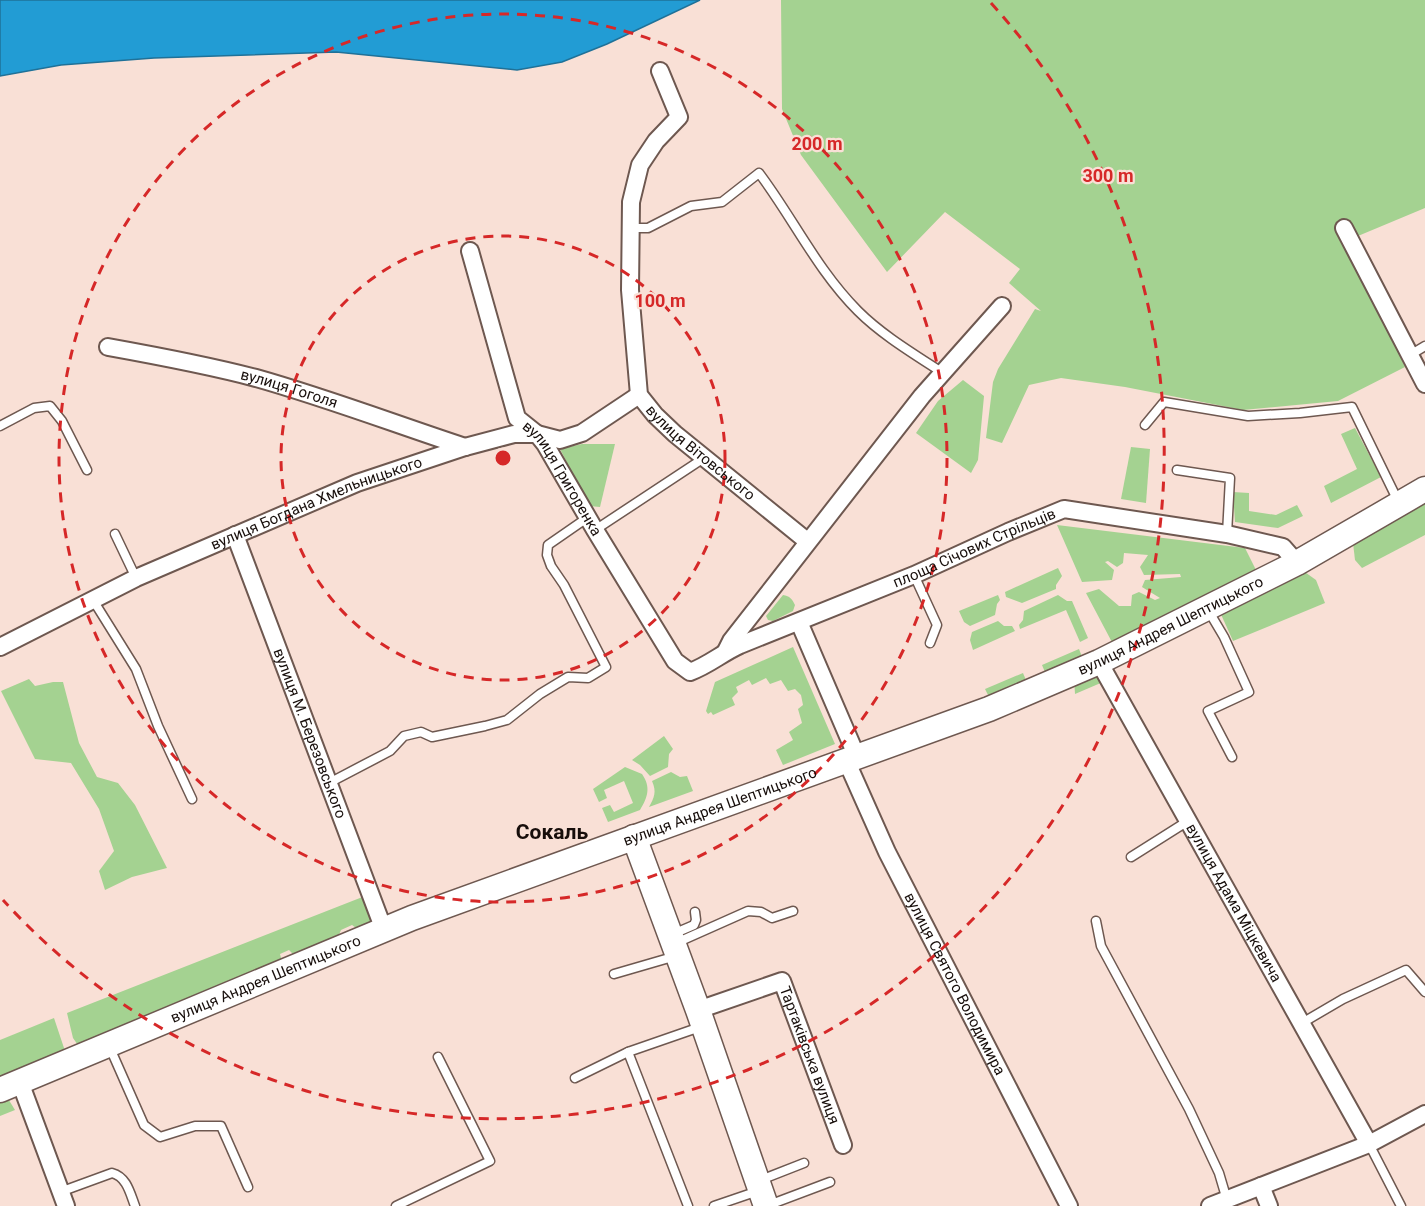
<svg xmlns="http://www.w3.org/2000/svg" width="1425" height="1206" font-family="Roboto,sans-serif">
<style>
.green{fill:#a4d291}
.water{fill:#229cd4;stroke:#1f7198;stroke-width:1.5}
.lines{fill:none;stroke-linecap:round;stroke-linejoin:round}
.lane-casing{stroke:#6e5850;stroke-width:11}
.street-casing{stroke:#6e5850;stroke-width:20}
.secondary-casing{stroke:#6e5850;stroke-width:27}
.lane{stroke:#fff;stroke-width:8}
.street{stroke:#fff;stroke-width:16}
.secondary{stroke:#fff;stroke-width:24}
.ring{fill:none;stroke:#d62828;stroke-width:3;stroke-dasharray:10 8}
.labels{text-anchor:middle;stroke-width:4.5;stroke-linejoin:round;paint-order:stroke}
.street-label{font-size:15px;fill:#170e0b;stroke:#f9e0d6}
.district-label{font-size:21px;font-weight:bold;fill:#170e0b;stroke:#f9e0d6}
.centre{fill:#d62828;stroke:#f9e0d6;stroke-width:3}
.ring-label{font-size:18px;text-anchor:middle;font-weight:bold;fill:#d62828;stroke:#f9e0d6;stroke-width:4.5;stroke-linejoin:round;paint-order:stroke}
</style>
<rect width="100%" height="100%" fill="#f9e0d6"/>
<!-- green -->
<g class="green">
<path d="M781,0H1425V208L1346,241L1405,367L1338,401L1243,410L1125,387L1061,378L1029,385L1002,443L986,438L993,382L998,369L1035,309L1041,311L1009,283L1020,269L945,212L887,272L801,155L782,109Z"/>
<path d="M963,380L984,396L978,460L971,473L916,433L938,401Z"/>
<path d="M1355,428L1381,477L1331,503L1324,486L1357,469L1341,434Z"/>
<path d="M582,444H615L600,507L589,506L560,449Z"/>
<path d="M1131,447L1150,449L1146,503L1121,499Z"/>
<path d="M1233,492L1249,493V511L1276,515L1297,505L1303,516L1278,528L1235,522Z"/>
<path d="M1425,499V535L1362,568L1355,560L1353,543Z"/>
<path d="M1057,525L1245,548L1259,576L1114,646L1086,593L1099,589L1119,606H1131L1132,595L1139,592L1155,600L1160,598L1142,587L1145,580L1181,577L1180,574L1144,575L1140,567L1148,555L1124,553L1123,563L1117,567L1108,561L1105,562L1114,570L1112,580L1082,582Z"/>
<path d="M1058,568L1062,576L1056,585V589L1022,603L1006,597L1005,592Z"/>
<path d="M1302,570L1316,580L1325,603L1233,641L1219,610Z"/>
<path d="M783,595C790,596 792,599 795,605L793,611L773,621L768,620L766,616Z"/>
<path d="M998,595L1000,600L997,604L995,615L970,626L964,622L959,611Z"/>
<path d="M1058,595L1067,601H1072L1088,638L1080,642L1066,610L1020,629L1019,625L1023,620L1024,611Z"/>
<path d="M998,621L1004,626H1012L1015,631L973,650L970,640L972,632Z"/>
<path d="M793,647L835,744L783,765L776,750L793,740L789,732L802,723L798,709L803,705L801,695L795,689L788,691L781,680L770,684L766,678L752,685L749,680L736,687L738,692L732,698L735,705L713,715L711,712L708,714L706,711L715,682Z"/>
<path d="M1079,649L1084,662L1047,677L1042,665Z"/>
<path d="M1096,670L1103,682L1075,694L1074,678Z"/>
<path d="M1023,673L1028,685L991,701L985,689Z"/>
<path d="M29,679L35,686L53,682H63L79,743L97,777L118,783L135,805L167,868L132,877L105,890L99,871L114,851L99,809L71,763L35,759L1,691Z"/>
<path d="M664,736L673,749L669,754L668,767L650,776L640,765L632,760Z"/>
<path d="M625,767L642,774C651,787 648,797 640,810L608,822L602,808L610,805L614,812L633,803L624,781L604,790L607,798L599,802L593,789Z"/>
<path d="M671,772L680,777L687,776L693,791L649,807C654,798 657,792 652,781Z"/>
<path d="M365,896L374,924L359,930L352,925L341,930L338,937L295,956L289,950L280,954L282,962L80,1048L73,1038L67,1013Z"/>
<path d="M54,1018L66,1054L0,1081V1040Z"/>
<path d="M7,1097L15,1110L0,1116V1100Z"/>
</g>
<!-- water -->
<path class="water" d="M0,0H700L607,44L562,62L517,70L336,52L154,58L61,65L0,76Z"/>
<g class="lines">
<!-- lane casing -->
<g class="lane-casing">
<g id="lane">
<path d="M631,228H648L691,206L722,202L759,173C793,218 817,270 858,311C882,335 914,354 943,373"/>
<path d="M1410,355L1425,346"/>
<path d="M1145,425L1164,402L1248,416L1300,413L1352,407L1398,501"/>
<path d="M0,426L34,408L50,406L62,421L87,470"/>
<path d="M1177,470L1230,478L1227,534"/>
<path d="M595,530L704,458"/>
<path d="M115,534L136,578"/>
<path d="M914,575L937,625L930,643"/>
<path d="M93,600L136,669L158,726L192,799"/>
<path d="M1208,610L1224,637L1249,692L1208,711L1232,757"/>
<path d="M329,783L390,751L404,736L421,732L432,737L485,726L507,720L540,694L568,677L588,678L606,667L564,585L551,566L547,555L548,545L587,518"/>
<path d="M1131,857L1188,821"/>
<path d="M1096,921L1101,946L1189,1109L1219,1173L1227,1200"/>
<path d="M673,934L694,925L696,920L695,912"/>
<path d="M676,943L748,911L761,912L772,918L793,911"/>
<path d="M614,974L676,956"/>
<path d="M1302,1023L1343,999L1406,970L1425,992"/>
<path d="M110,1048L144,1125L160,1137L195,1126H221L248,1187"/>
<path d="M575,1078L628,1052"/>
<path d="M1369,1144L1401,1206"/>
<path d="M758,1181L804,1163"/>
<path d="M60,1192L112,1173C127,1177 130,1193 135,1206"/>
<path d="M769,1205L830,1182"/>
<path d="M396,1206L490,1161L438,1057"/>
<path d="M688,1206L628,1052L703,1026"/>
<path d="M714,1206L758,1191"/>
</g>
</g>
<!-- street casing -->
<g class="street-casing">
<g id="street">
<path id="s1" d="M660,71L679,117L656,141L640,165L631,202L630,290L639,395L655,415L675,434L807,541"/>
<path d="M1344,228L1425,384"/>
<path id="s2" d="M470,251L517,418L537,434L545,444L595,530L675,661L690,672C709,665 722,653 740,645L914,575L1008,532L1064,509L1227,534L1283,547L1297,563"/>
<path id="s3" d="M108,347C158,356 207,365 256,378C327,398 395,424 465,447"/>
<path id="s4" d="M235,535L384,930"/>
<path d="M799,622L857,757"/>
<path id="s5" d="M0,647L136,578L357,483L465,447L514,434H537L560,440L582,433L639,395"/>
<path d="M726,651L731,641L922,396L1002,306"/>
<path id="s6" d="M1099,662L1369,1144"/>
<path id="s7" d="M846,760L887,852L1069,1206"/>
<path id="s8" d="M698,1010L782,981L843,1145"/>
<path d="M20,1082L66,1206"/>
<path d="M1261,1186L1269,1206"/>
<path d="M1210,1206L1369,1144L1425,1114"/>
</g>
</g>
<!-- secondary casing -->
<g class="secondary-casing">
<g id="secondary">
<path d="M634,837L698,1010L766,1206"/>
<path id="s9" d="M0,1090L412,918L989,709L1099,662L1297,563L1425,489"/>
</g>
</g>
<!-- lane -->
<use href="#lane" class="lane"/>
<!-- street -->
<use href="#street" class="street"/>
<!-- secondary -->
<use href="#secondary" class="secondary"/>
</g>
<!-- distance rings -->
<g class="ring">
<circle cx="503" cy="458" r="222"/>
<circle cx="503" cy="458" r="444"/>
<path d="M991 3A667 667 0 1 1 3 900"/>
</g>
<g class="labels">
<!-- street labels -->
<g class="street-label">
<text dy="5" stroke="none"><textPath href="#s3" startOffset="186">вулиця Гоголя</textPath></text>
<text dy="5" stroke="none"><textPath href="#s1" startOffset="428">вулиця Вітовського</textPath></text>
<text dy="5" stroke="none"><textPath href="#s2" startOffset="250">вулиця Григоренка</textPath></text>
<text dy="5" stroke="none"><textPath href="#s5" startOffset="348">вулиця Богдана Хмельницького</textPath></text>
<text dy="5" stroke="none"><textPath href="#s2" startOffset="794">площа Січових Стрільців</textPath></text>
<text dy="5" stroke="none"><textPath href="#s9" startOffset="1260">вулиця Андрея Шептицького</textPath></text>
<text dy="5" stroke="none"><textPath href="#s4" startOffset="212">вулиця М. Березовського</textPath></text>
<text dy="5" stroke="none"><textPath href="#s9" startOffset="774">вулиця Андрея Шептицького</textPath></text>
<text dy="5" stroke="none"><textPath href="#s6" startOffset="276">вулиця Адама Міцкевича</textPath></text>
<text dy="5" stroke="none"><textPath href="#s9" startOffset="288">вулиця Андрея Шептицького</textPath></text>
<text dy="5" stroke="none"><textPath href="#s7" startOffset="249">вулиця Святого Володимира</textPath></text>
<text dy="5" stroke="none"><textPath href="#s8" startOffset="168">Тартаківська вулиця</textPath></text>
</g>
<!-- district labels -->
<g class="district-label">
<text x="552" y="839">Сокаль</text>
</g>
</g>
<circle cx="503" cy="458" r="9" class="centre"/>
<g class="ring-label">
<text x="817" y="150">200 m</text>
<text x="1108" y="182">300 m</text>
<text x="660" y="307">100 m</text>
</g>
</svg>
